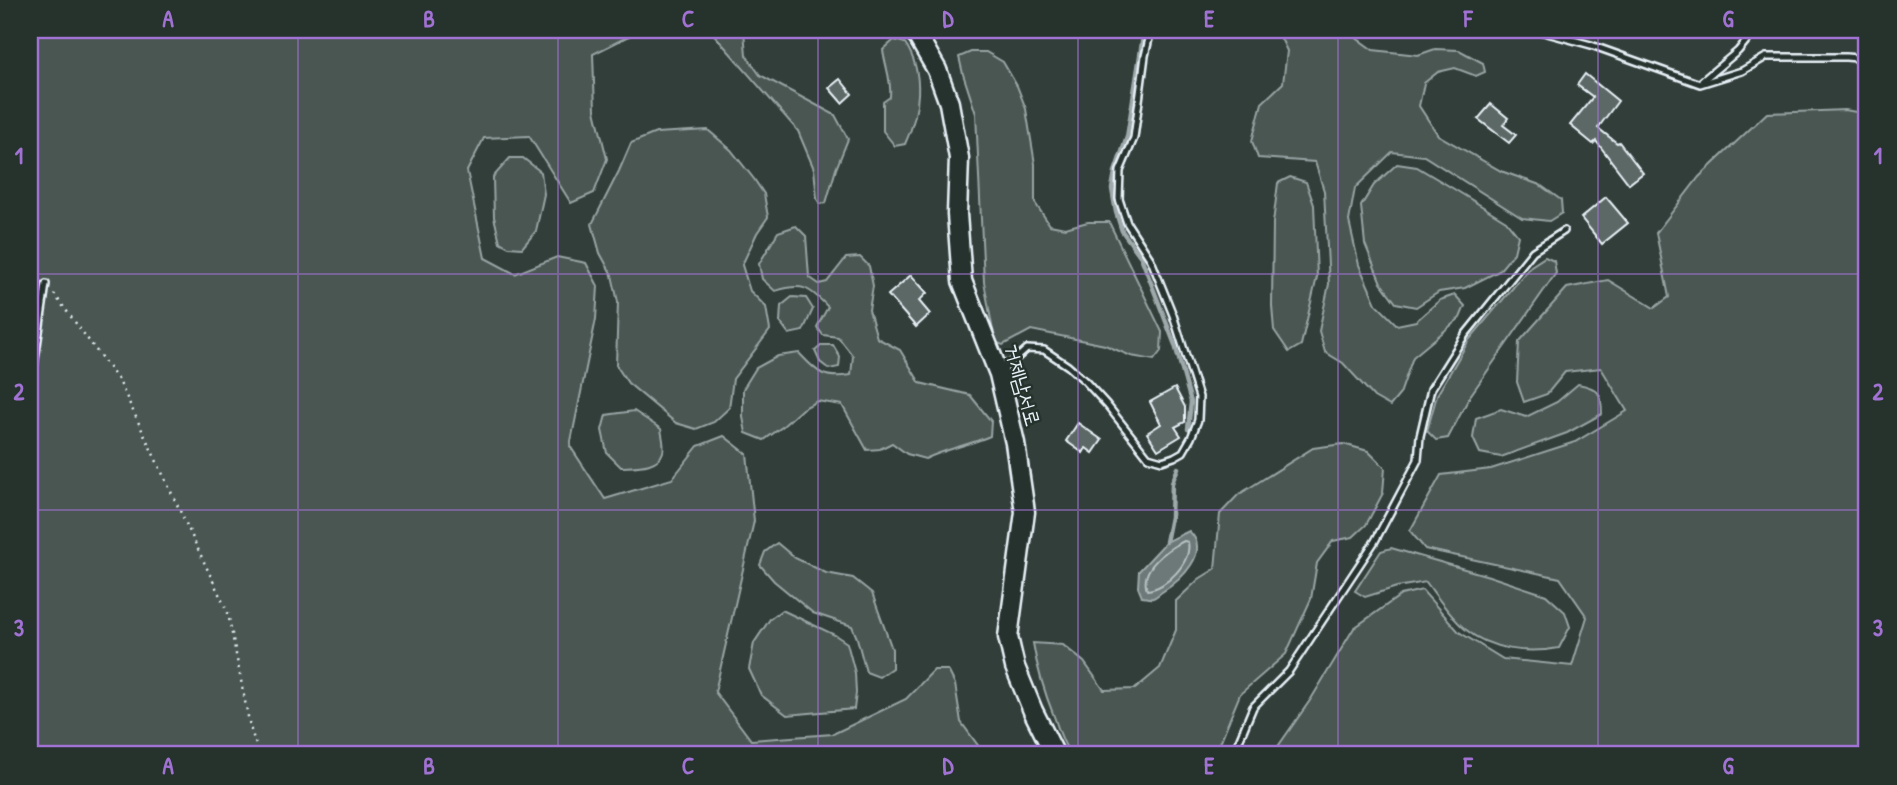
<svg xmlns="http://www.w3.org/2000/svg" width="1897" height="785" font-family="'Patrick Hand','Poor Story',sans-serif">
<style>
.green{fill:#495651;stroke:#98a4a4;stroke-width:2}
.water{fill:#6d7978;stroke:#9ea9ab;stroke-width:2}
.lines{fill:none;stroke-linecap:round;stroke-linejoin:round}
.shore{stroke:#b7c1c5;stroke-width:2}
.stream{stroke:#9ea9ab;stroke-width:4.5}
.building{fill:#5c6865;stroke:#e8f1f8;stroke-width:2}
.service-casing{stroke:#e8f1f8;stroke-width:10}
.primary-casing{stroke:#e8f1f8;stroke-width:23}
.path{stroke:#e8f1f8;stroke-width:2.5;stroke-dasharray:2 5;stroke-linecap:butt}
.service{stroke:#26332d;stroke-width:5}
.primary{stroke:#26332d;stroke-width:18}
.grid{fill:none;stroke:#a171d3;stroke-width:2;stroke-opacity:0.55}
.labels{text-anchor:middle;stroke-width:5;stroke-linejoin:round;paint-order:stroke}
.street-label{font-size:21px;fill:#e8f1f8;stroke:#26332d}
.neatline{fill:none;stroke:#a171d3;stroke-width:2.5}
.grid-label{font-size:23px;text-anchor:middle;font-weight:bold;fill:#a171d3}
</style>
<rect width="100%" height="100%" fill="#323e39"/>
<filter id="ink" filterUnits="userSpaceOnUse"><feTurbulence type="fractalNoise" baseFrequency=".0143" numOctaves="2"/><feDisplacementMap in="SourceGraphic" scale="14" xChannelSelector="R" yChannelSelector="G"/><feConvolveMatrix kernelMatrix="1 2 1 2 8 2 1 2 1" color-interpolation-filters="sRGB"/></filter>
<g filter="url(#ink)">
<!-- green -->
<g class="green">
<path d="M30,30H636L635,33L593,54L595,110L607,159L594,193L571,203L529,136L484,138L467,171L485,258L515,274L557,257L586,263L598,286L596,319L570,446L605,499L672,479L698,446L724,436L747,454L754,521L715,692L751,740L833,734L906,699L934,670H948L955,684L961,722L985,755H30V473L33,466L30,430Z"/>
<path d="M710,30H744L746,55L760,75L835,115L848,139L836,169L826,203L820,204L817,199L814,169L798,131Z"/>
<path d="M1277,30H1348V32L1373,50L1418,55L1435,49L1459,50L1483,63L1485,72L1476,76L1455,68L1438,72L1424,83L1419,106L1438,135L1501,171L1540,185L1561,200L1562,213L1549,221L1522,218L1424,156L1392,152L1355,188L1349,221L1359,265L1376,304L1397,325L1416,321L1440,300L1455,295L1465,306L1460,318L1413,357L1400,394L1390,406L1374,397L1343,363L1325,352L1319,331L1329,284L1324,191L1315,162L1258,158L1252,141L1262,103L1283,83L1287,51Z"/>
<path d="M894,40L905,43C925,73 920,112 905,144L895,146L883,131V102L890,97C892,81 885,66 883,50Z"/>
<path d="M971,52H986L1003,62L1017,86L1026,109L1035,164V203L1050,225L1065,228L1088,222H1109L1162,332L1161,351L1154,360L1131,356L1105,345L1031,330L1003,345L995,342L984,282L976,114L963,74L959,57Z"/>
<path d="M1845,110L1867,114V755H1272L1311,699L1354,628L1401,595L1422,590L1459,632L1503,659L1572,666L1587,617L1560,578L1425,549L1410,531L1441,475L1491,469L1575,442L1627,411L1601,368L1565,372L1547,394L1524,402L1517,382L1519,342L1567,288L1608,280L1654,308L1669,297L1656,233L1699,177L1767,113Z"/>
<path d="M708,130L731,150L754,179L764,194L768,217L757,233L742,265L750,291L766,307L770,330L733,379L729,408L714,422L696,429L676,423L628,383L616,365L618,302L612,275L600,253L592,224L619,171L631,143L656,133Z"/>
<path d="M510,158H523L541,172L544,194L536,231L522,248L509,247L500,242L494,217L493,177Z"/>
<path d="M1397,164L1417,167L1454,189L1506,221L1518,236L1514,253L1499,271L1465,288L1439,292L1416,307L1396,303L1381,283L1365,244L1361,206L1374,185Z"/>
<path d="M1290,177L1306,182L1314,205L1317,277L1301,345L1289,352L1274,330L1272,306L1273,223L1278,183Z"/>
<path d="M796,226L806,236L809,277L819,284L827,282L846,258L860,257L869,266L873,286L869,310L877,338L900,350L920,383L970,395L991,421L990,436C969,445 946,449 925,459L907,454L892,443L880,449L867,450L842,405L817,401L802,409L782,427L764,440L746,433L743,417V389L756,368L778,356L799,353C817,372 823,380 851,375L853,356L838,337L823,335L817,327L828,307C808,286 802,283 775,291L762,279L759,264L778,232Z"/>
<path d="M1545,257L1554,261L1556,273L1470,396L1448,438L1436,440L1427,431L1437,395L1469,340L1531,266Z"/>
<path d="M792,297L806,298L813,309L803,331L789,334L780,322L781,306Z"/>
<path d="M822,345H833L840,357L839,367L829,369L820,362L815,351Z"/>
<path d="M1578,384C1599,388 1602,393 1602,414L1567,433L1501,457L1480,453L1473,438L1476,418L1501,409L1526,417L1557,402Z"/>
<path d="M634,411L661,429C662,436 665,446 663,452C658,468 634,466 621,467L607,453L602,430L606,415Z"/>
<path d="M1343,444L1368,451L1385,468L1383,493L1366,525L1353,537L1333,541L1317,563L1311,599L1286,654L1240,694L1215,755H1071C1063,744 1059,732 1055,719C1045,694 1037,669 1033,643L1063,645L1084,662L1104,690L1135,689L1160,668L1176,630V601L1199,579L1215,569L1220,514L1238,495L1313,448Z"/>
<path d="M777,543L795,558L826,573L853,578L872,593L892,649V668L879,677L866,672L857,638L852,626L813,613L774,581L760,565L765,552Z"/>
<path d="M1391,548L1489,576L1546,595L1565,612L1570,627L1559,648C1528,654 1490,650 1465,629C1450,616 1438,598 1426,582L1397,587L1365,597L1355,591L1381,551Z"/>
<path d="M782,610L835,635L847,643L855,673L856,693L854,709L787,715L761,695L749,669L754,643L770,619Z"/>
</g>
<!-- water -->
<path class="water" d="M1189,531C1212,552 1180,581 1162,592C1159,594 1156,597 1153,598C1149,599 1145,597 1142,597L1138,587L1139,571L1166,542Z"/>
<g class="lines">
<!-- shore -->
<path class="shore" d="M1184,541L1188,542C1192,562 1166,589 1147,590C1139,569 1167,549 1184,541Z"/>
<!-- stream -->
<g class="stream">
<path d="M1144,30L1127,137L1115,172L1112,189L1116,212L1122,231L1141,257L1175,345L1191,402L1188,429"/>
<path d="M1166,542L1171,517L1172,483L1178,468"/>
</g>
</g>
<!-- building -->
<g class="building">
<path d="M1585,74L1618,101L1598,128L1617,143L1619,142L1643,173L1629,184L1596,141L1593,144L1570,125L1593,97L1577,85Z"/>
<path d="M840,79L852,94L842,103L829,88Z"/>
<path d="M1491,104L1508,118L1503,125L1516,135L1509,143L1478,119Z"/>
<path d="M1606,197L1628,223L1602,244L1581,218Z"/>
<path d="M911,275L927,293L919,301L930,314L916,327L888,295Z"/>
<path d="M1175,388L1185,407V422L1175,427L1181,436L1158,450L1147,433L1161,424L1150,402Z"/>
<path d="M1078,423L1102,440L1093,453L1086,448L1083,453L1066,441Z"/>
</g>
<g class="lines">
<!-- service casing -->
<g class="service-casing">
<g id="service">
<path d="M1536,30L1591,45L1700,84L1742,71L1766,57H1846L1867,59"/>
<path d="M1702,81L1738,51L1755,30"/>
<path d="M1001,372L1027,349L1044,350L1068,366L1085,381L1107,405L1148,457L1162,461L1174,457L1183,452L1191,438L1198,420L1199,397L1173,315L1151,260L1127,223L1119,199L1120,171L1134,138L1145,56L1151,30"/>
<path d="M30,394L46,284"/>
<path d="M1233,755L1253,707L1289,671L1375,541L1418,460L1420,436L1431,389L1465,335L1533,251L1564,231"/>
</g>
</g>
<!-- primary casing -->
<g class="primary-casing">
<path id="primary" d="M914,30L937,70L949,103L959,158L957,214L962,281L999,374L1015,443L1025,512L1008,637L1015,667L1033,711L1055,755"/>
</g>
<!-- path -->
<g class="path">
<path d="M30,274L39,279"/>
<path d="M54,294L119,381L228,613L250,727L259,755"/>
</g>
<!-- service -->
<use href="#service" class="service"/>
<!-- primary -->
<use href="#primary" class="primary"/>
</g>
</g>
<!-- grid -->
<path class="grid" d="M298,30V755M558,30V755M818,30V755M1078,30V755M1338,30V755M1598,30V755M30,274H1867M30,510H1867"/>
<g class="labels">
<!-- street labels -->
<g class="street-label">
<text transform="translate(1022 385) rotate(74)" y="7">거제남서로</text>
</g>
</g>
<!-- margin -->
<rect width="1897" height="785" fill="none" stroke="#26332d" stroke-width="77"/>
<rect x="38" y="38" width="1820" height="708" class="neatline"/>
<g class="grid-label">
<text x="168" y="27">A</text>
<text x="429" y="27">B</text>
<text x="688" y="27">C</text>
<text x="948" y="27">D</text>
<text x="1209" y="27">E</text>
<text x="1468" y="27">F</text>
<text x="1728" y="27">G</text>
<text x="19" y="164">1</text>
<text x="1878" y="164">1</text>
<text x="19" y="400">2</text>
<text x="1878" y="400">2</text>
<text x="19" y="636">3</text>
<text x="1878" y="636">3</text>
<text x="168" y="774">A</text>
<text x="429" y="774">B</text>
<text x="688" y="774">C</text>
<text x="948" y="774">D</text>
<text x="1209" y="774">E</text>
<text x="1468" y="774">F</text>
<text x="1728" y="774">G</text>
</g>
</svg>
